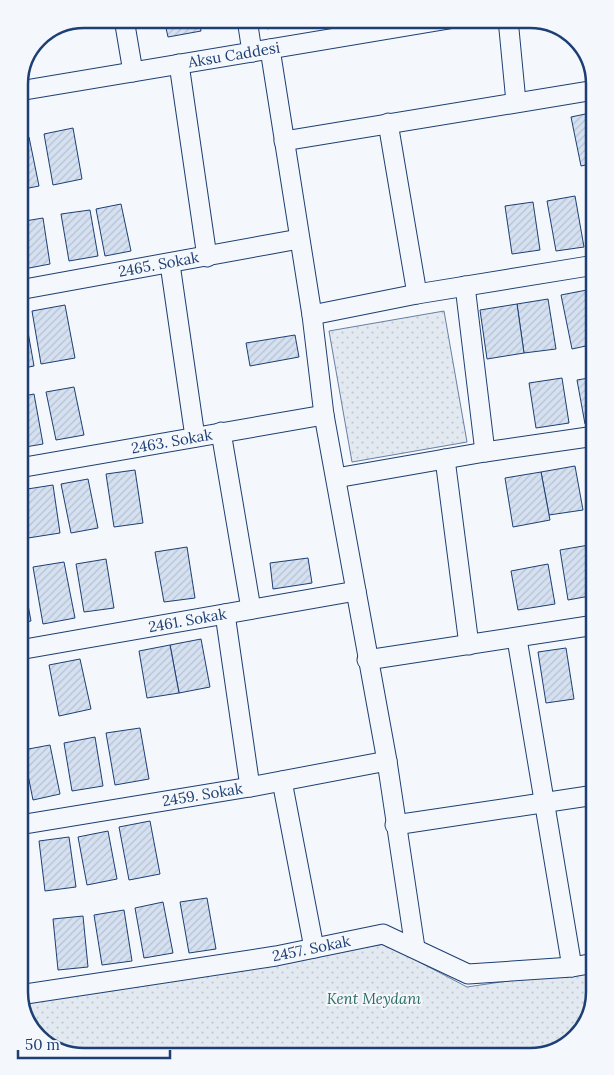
<svg xmlns="http://www.w3.org/2000/svg" width="614" height="1075" font-family="Lora,serif">
<style>
.park{fill:url(#park-dots);stroke:#687fa3}
.building{fill:url(#building-hatch);stroke:#1d3f73}
.lines{fill:none;stroke-linecap:round;stroke-linejoin:round}
.minor-casing{stroke:#1d3f73;stroke-width:21}
.minor{stroke:#f4f7fb;stroke-width:19}
.wall{stroke:#1d3f73;stroke-width:2.5}
.labels{text-anchor:middle;stroke-width:4;stroke-linejoin:round;paint-order:stroke}
.street-label{font-size:15px;fill:#1d3f73;stroke:#f4f7fb}
.park-label{font-size:15px;font-style:italic;fill:#2c6c60;stroke:#f4f7fb}
.rim{fill:none;stroke:#1d3f73;stroke-width:2.5}
</style>
<defs>
<pattern id="park-dots" width="8" height="8" patternUnits="userSpaceOnUse" patternTransform="scale(1.25)"><rect width="8" height="8" fill="#e3e9f0"/><path d="M2 2h.1M6 6h.1" fill="none" stroke="#c2c9d1" stroke-width="1.8" stroke-linecap="round"/></pattern>
<pattern id="building-hatch" width="6" height="6" patternUnits="userSpaceOnUse" patternTransform="scale(1.25)"><rect width="6" height="6" fill="#d5e0f0"/><path d="M-1 1l2-2M0 6l6-6M5 7l2-2" fill="none" stroke="#b6c1d1"/></pattern>
</defs>
<rect width="100%" height="100%" fill="#f4f7fb"/>
<!-- park -->
<g class="park">
<path d="M444,311L467,442L352,462L329,331Z"/>
<path d="M385,944L467,987L595,968V992L585,1027L559,1050L79,1056C49,1046 30,1039 22,1004Z"/>
</g>
<!-- building -->
<g class="building">
<path d="M164,19H199L201,31L168,37Z"/>
<path d="M595,112V163L581,166L571,117Z"/>
<path d="M73,128L82,179L53,185L44,134Z"/>
<path d="M29,137L39,186L19,190V139Z"/>
<path d="M595,195V234L589,196Z"/>
<path d="M575,196L584,247L556,251L547,201Z"/>
<path d="M533,202L540,250L512,254L505,206Z"/>
<path d="M121,204L131,251L105,256L96,209Z"/>
<path d="M90,210L98,256L69,261L61,214Z"/>
<path d="M43,218L50,264L24,269L19,222Z"/>
<path d="M592,289L595,306V344L572,349L561,295Z"/>
<path d="M548,299L556,349L524,353L517,304Z"/>
<path d="M517,304L524,353L487,359L480,310Z"/>
<path d="M65,305L75,358L41,364L32,311Z"/>
<path d="M25,315L34,366L19,369V316Z"/>
<path d="M295,335L299,357L250,366L246,343Z"/>
<path d="M595,377V422L585,424L577,380Z"/>
<path d="M562,378L569,423L536,428L529,383Z"/>
<path d="M74,387L84,435L56,440L46,392Z"/>
<path d="M34,394L43,444L19,448V397Z"/>
<path d="M595,465V506L588,466Z"/>
<path d="M575,466L583,510L549,515L541,472Z"/>
<path d="M135,470L143,523L114,527L106,474Z"/>
<path d="M541,472L550,520L513,527L505,478Z"/>
<path d="M88,479L98,528L71,533L61,484Z"/>
<path d="M53,485L60,533L28,538L21,490Z"/>
<path d="M589,545L595,595L568,600L560,550Z"/>
<path d="M187,547L195,598L164,602L155,552Z"/>
<path d="M308,558L312,583L273,589L270,563Z"/>
<path d="M106,559L114,608L84,612L76,564Z"/>
<path d="M64,562L75,618L43,624L33,567Z"/>
<path d="M548,564L555,604L518,610L511,571Z"/>
<path d="M22,573L31,621L19,623V574Z"/>
<path d="M201,639L210,687L179,693L170,645Z"/>
<path d="M170,645L179,693L147,698L139,651Z"/>
<path d="M566,648L574,699L546,703L538,652Z"/>
<path d="M80,659L91,709L59,716L49,665Z"/>
<path d="M140,728L149,779L115,785L106,733Z"/>
<path d="M95,737L103,786L72,791L64,743Z"/>
<path d="M50,745L60,794L33,800L23,750Z"/>
<path d="M150,821L160,874L129,880L119,827Z"/>
<path d="M108,831L117,879L87,885L78,837Z"/>
<path d="M69,837L76,887L45,891L39,841Z"/>
<path d="M207,898L216,949L189,953L180,902Z"/>
<path d="M163,902L173,953L144,958L135,908Z"/>
<path d="M124,910L132,961L102,965L94,915Z"/>
<path d="M83,916L88,967L58,970L53,919Z"/>
</g>
<g class="lines">
<!-- minor casing -->
<g class="minor-casing">
<g id="minor">
<path d="M124,19L133,72"/>
<path d="M247,19L252,52"/>
<path d="M508,19L516,102"/>
<path d="M270,49L312,315L324,415L387,761L415,948"/>
<path d="M179,64L207,257"/>
<path id="s1" d="M19,91L449,19"/>
<path d="M388,123L417,294"/>
<path d="M284,141L595,90"/>
<path d="M170,264L195,437"/>
<path d="M465,286L485,452"/>
<path id="s2" d="M19,290L299,239"/>
<path d="M312,315L417,294L595,265"/>
<path d="M221,432L251,609"/>
<path d="M445,459L469,645"/>
<path id="s3" d="M19,468L324,415"/>
<path d="M336,478L485,452L595,436"/>
<path d="M225,614L250,787"/>
<path d="M517,639L572,967"/>
<path id="s4" d="M19,650L356,591"/>
<path d="M367,660L595,625"/>
<path d="M282,781L314,948"/>
<path id="s5" d="M19,825L250,787L387,761"/>
<path d="M395,825L595,795"/>
<path id="s6" d="M19,995L276,956L383,934L468,974L572,967L595,963"/>
</g>
</g>
<!-- minor -->
<use href="#minor" class="minor"/>
<!-- wall -->
<path class="wall" d="M266,19L268,28L326,19"/>
</g>
<g class="labels">
<!-- street labels -->
<g class="street-label">
<text dy="5" stroke="none"><textPath href="#s1" startOffset="218">Aksu Caddesi</textPath></text>
<text dy="5" stroke="none"><textPath href="#s2" startOffset="142">2465. Sokak</textPath></text>
<text dy="5" stroke="none"><textPath href="#s3" startOffset="155">2463. Sokak</textPath></text>
<text dy="5" stroke="none"><textPath href="#s4" startOffset="171">2461. Sokak</textPath></text>
<text dy="5" stroke="none"><textPath href="#s5" startOffset="186">2459. Sokak</textPath></text>
<text dy="5" stroke="none"><textPath href="#s6" startOffset="296">2457. Sokak</textPath></text>
</g>
<!-- park labels -->
<g class="park-label">
<text x="374" y="1004">Kent Meydanı</text>
</g>
</g>
<!-- crop -->
<path d="M0 0H614V1075H0ZM84 28H530A56 56 0 0 1 586 84V992A56 56 0 0 1 530 1048H84A56 56 0 0 1 28 992V84A56 56 0 0 1 84 28Z" fill="#f4f7fb" fill-rule="evenodd"/>
<path class="rim" d="M84 28H530A56 56 0 0 1 586 84V992A56 56 0 0 1 530 1048H84A56 56 0 0 1 28 992V84A56 56 0 0 1 84 28Z"/>
<!-- scale -->
<path d="M18 1050v8h152v-8" fill="none" stroke="#1d3f73" stroke-width="2.5"/>
<text x="25" y="1050" font-size="15" fill="#1d3f73" stroke="#f4f7fb" stroke-width="4" paint-order="stroke">50 m</text>
</svg>
